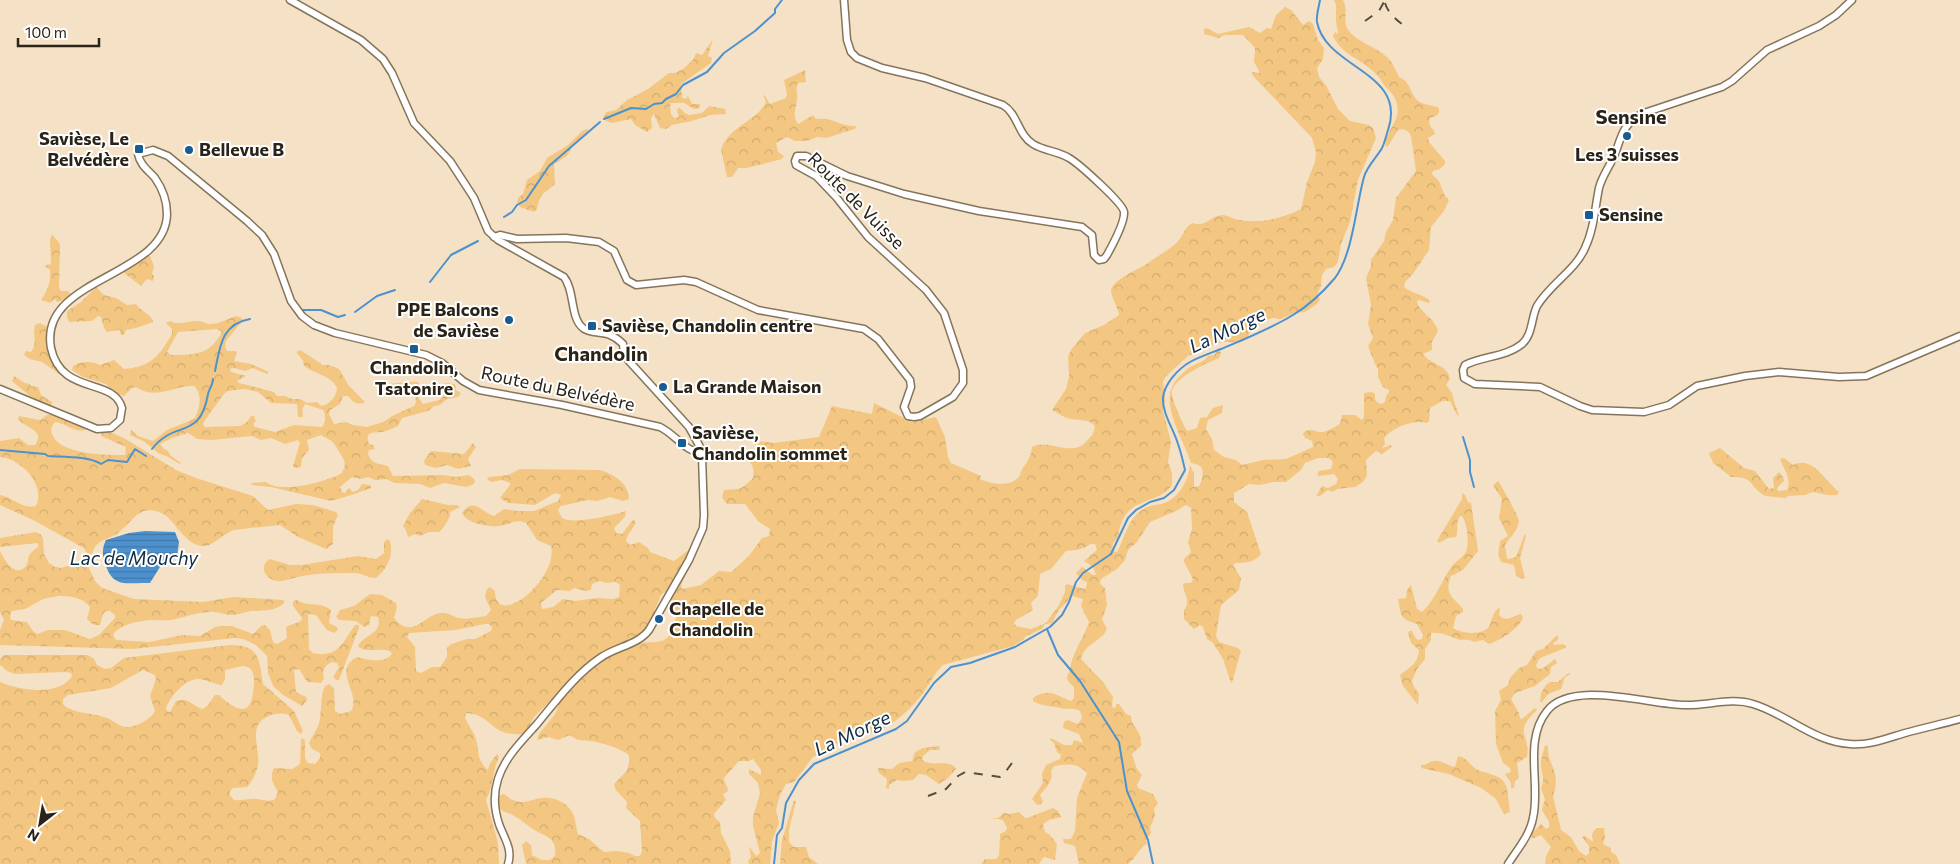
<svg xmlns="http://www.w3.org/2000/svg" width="1960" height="864" font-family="Commissioner,sans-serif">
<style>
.forest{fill:url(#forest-crowns);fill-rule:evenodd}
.water{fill:url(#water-rules)}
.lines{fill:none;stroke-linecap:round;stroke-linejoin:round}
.stream{stroke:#4d92cf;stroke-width:2}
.secondary-casing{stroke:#85745a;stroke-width:9}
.secondary{stroke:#fff;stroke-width:6}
.rail{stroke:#574e3f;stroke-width:2;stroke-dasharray:9 9;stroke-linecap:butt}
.poi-dot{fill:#1a5c92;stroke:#fff;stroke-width:2}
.labels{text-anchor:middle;stroke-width:4;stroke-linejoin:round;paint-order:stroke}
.poi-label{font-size:18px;font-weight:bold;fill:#2a2318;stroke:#fff;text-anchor:start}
.street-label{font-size:18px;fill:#2a2318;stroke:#fff}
.water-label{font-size:19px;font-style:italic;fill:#0f2d46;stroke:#fff}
.quarter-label{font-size:20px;font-weight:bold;fill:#2a2318;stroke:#fff}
</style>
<defs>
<pattern id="forest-crowns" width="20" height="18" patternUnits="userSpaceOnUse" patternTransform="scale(1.25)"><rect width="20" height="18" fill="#f3c782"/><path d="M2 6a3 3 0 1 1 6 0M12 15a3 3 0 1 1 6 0" fill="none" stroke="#d0ab70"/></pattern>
<pattern id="water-rules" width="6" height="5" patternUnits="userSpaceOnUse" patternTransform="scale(1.25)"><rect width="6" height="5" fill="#4d92cf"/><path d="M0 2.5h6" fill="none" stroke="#4077a7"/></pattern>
</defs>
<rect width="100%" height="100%" fill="#f5e2c6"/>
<!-- forest -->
<g class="forest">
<path d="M1334,0H1343C1349,10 1342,20 1348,30C1358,43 1375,46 1387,57C1392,61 1396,71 1399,77C1409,81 1409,88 1414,96C1419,106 1432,104 1439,108V113L1436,116L1430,118C1427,128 1434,127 1435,134L1428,138L1429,142L1445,161V164L1440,169L1433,171L1432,174L1439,181L1445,196L1449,200L1444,211L1431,227L1429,250L1413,274L1405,282L1404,287C1412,294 1422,293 1430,301L1429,303L1419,300L1417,301C1419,313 1434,316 1438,331L1432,342V350L1423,354C1431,365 1448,365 1450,379L1446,385L1452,393L1454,401L1459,416L1457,415L1450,401H1442L1430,408L1429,421L1427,423C1414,419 1392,428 1384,438L1385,444L1382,448L1391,445L1392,447L1382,454L1376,451L1366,460L1367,475L1363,482L1355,487L1337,489L1333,492L1328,490L1320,496H1316L1322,486L1328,488L1336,484L1338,479L1334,474L1319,476L1317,475L1319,471L1331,469L1333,462L1329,458H1318L1305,463L1301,470L1286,482H1273L1260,485L1249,484L1234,493V502L1247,512L1261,554C1254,563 1245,563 1235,563L1233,565L1241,578L1239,590L1221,605L1216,636L1219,642L1238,648L1241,651L1232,683L1230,680L1223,659L1213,643L1207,639L1203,627L1200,625L1194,629L1184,619V610C1191,601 1184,594 1183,584L1185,583H1191L1193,579L1184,562V559L1191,552L1188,542L1192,529L1191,508L1186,505L1176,511L1150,522L1137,542L1128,550L1125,560L1117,569L1101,579L1100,584L1105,588L1107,605L1102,619L1107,629C1101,642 1084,644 1081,659L1103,682L1113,697L1112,705L1113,708L1116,707V704H1119L1126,714L1131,716C1132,729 1142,729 1141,746L1132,754L1137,769L1142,775L1137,785L1138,788L1153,794L1158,803L1154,809L1155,816L1150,828L1151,833L1146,840L1147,844C1138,848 1136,859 1128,864H1079L1075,846L1064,843L1063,839H1071L1075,831L1077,798L1087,773C1077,762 1067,764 1054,766L1051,771C1054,780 1046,788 1040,795L1043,801L1041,804L1037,805L1032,799L1043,783L1042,774L1046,765L1060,759L1061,755L1057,752L1054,743L1050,740L1051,738L1064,745H1072L1074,740L1083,743L1079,734L1063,728L1064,722L1067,720L1078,724L1082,718L1080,711C1073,707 1067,710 1060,708C1050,706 1042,706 1033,701V698C1049,687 1057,696 1071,701L1074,698V687C1072,685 1067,681 1067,678C1067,675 1069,673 1070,670C1072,652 1083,640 1089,622L1081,606L1083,599L1072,596L1059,610L1052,623L1045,624L1042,629L1026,636L1023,640L1013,646L943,665C935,673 930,683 923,693C910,711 888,730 866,735C858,738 850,743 841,741L827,752L813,757L794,782L786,784L780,795L776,810L779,823L772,841L770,864H749L748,861L751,857L749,846L756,856L760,853L753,826V817L760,793L758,783L749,774V769L761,775V770L753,759L749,761H739L724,778C724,783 728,786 728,791L723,794L726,800L714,814L715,818L720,822L721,833L730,851L731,864H526L522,845L526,841L531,845L532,855L542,860H550L555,856C557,839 548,837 536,831C529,827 523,821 516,817C506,810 495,814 499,796L504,794C507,796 510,799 513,800C521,804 529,801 536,799C551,795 567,801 573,814C576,820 576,828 578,834L589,839L604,852L617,851L629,853L635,856H640L642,851L640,821L626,808L627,802L616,790L614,785C623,772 630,774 629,755C621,749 606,744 596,742C585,739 581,744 570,735L558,740L548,737L537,740L539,734L555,714L560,702L555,696L534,717L525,734C517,735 504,734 497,729C486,721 482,714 466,713L465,718C468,724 472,730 475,736C480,750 475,758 488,770L490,763L497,754L499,757C492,771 494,786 486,800L498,843L499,864H0V682C19,690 59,697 72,676L71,673L65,672L15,674L7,671L0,665V659L4,655H88L94,659L97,665L105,669L111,668L124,658L230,645C260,645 259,659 263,684L294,711L303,731L301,734L297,731L289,715C282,713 276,713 269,716C246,725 261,749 258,766C256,773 252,782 247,787L233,788L230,791V795L234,800C240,801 244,799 251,799C260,798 267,803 275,799L278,792C273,783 269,778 274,768L292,769L300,764L301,738L305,740V758L308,763L315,764L320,758V753L312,749L309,743C313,734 319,728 320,718C322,706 320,697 325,686L329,684L334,688L335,711L340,714L351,711C362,693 331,671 357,657C368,660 384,664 392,654L390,651C379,647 365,654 358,646C364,634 383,634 378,617L371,616L369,625L364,627L356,621L339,620L336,617L340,610L354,606L370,594L382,595L396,603L397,607L394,618C413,642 426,611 444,613C449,613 454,617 459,618C467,620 478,617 486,616L491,610L485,597L487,589L490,587L495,591C495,631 559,579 551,546L537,540L526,523C516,518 510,525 499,526C489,527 467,524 462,513C473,496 483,513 494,516L504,509L517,511H534L558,501L561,495L555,493L535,505L508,503L500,498L510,485V483L502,480L491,482L487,479L489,477L508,475L520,469L600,470C613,474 629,483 629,499L623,501L610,497L597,501L588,500L561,506L558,510L562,518C573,525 614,515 626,511L625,517L614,528L616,533L622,534L632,521L635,520C636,528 627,533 626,541L630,545L639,542L648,548L650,552L674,561L691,548V562L681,585L682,589L701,585L719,571L731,572L748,557L762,538L769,536L770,529L758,521L745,504H727L722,498L724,490C742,488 738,492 753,478C754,471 754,467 749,461H736L735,457L756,450L757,445L761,441L773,443L819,437L832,406L872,414L874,403L912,422L936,417L945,437L948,457L951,463L981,476L980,479C991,484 1012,488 1020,475C1021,473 1021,470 1023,468C1028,460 1031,457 1032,447C1048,438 1070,457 1085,443C1090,437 1094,435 1095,426C1088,418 1077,421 1067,418C1061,416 1057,412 1052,410L1066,389L1069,376L1068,357L1071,350L1085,333L1104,325L1119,315C1118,307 1111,298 1111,290C1112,280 1141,268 1148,263C1156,257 1174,247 1179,240C1184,234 1185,226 1193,223C1204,228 1211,216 1222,215C1228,215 1234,220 1240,220C1261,224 1283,218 1301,209L1307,182L1315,162L1316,152L1312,138L1253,76L1252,72L1260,73L1254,62L1255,48L1243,35H1224L1219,38L1204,34V29L1207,28L1218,34L1249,27L1260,33L1267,28L1271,29L1276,15L1285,7L1291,10L1303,25L1309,21L1313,24L1318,40L1324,48L1323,59L1317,68L1319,77L1327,87L1338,109L1350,121L1369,125L1373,128L1376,138L1358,180L1350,222L1341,244L1338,262L1334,267L1326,269L1322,275L1321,286L1317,295L1320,299L1317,304L1305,312L1295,313L1280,319L1273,318L1264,321L1250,332L1247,339L1241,342H1223L1207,347L1194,355H1189L1165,377L1163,382L1165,399L1163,411L1171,442L1168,462L1172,473V485C1157,507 1123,494 1118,537L1113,543L1112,551L1117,552C1124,540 1126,525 1137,514C1145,506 1151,506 1161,504C1178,500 1188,481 1190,466L1194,473V487L1199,486C1202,482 1205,470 1200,466C1199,465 1192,463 1191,463C1184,439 1157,402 1177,379C1181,375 1187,368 1192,366C1198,363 1204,362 1208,356L1214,355L1218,350L1221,352L1219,358C1207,363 1175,377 1172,391C1171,400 1183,423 1187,431L1197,428L1200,418L1207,417L1213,408L1223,405L1222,413L1208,420L1206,429L1212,439L1214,450L1224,457L1236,460L1242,465L1263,460L1286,459L1313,447L1312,441L1305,438L1303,434C1310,426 1315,433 1323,432C1329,431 1334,427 1340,424L1342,415H1355L1362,420L1364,417V393L1372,392L1375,394V399L1378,403L1382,404L1385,402L1386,396L1389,392V390L1383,387L1378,377V369L1375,364L1368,346L1373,338L1368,324L1371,305L1366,278L1371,266V260L1384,241L1386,232L1393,220L1396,198L1416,171L1411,136C1409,131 1403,128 1398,130L1388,146L1386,147C1382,134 1402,121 1397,104C1395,96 1390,91 1384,85C1381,81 1379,76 1375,73C1359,57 1344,57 1333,36L1335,32L1338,34C1338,29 1336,26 1336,21C1335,13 1338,7 1334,0ZM1090,544H1095L1097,550L1084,561L1093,567L1096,575H1093L1082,567L1076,573L1082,580L1087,582L1086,588L1084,589L1067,584L1065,586V592L1059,605L1046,623L1031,629L1016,626L1014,623L1016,620L1033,610L1031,603L1038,596L1040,574L1051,569L1066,551C1074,550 1084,550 1090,544ZM600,581L606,583L616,582L620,585L619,597L613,599L597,598L575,601L563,599L553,607L542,609L541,603L557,590L570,591L574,588L586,591L591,590L592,584ZM668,590C676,605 682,631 664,640C654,644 642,641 632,644L628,639L646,632L661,595ZM485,624H489L492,627L491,631L475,639H467L451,644L447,648V657L440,667H432L421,673L416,671L415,647L407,637L409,633L456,630ZM243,666C247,667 250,667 252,671C255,677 254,685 253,691C251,720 233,708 219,695H215L208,705L203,709C191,706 191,697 176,701L170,712L167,711L166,708C171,696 184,680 198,679C207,679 214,685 222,685L225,679V670ZM143,670L155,675L156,679L150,696L155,711C151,719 138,726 129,727C119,728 113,719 104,717C93,713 70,713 63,704V699L68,695L111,688Z"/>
<path d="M713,39L708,56L712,58L711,63L681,84L682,97L685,99L688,96L692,104H700V108L694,109L684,103H670L671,114L674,118L679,117L677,111L679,107L685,113L689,115L702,113L709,106L725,109L726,114L710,115L692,121L672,125L666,129L660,128L654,114L651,118L652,128L647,132L635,125L631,119L612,123L606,121L604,116L606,112L616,110L627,100L648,89L669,73H675L683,69L693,60L696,53L702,55Z"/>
<path d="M805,70L806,82L798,83C795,89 798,93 797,100C796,109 792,115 798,124L813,115L816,119C830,116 842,127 856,126L855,129L826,138L817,137L807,141H795L787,137L776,143L778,152L784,156L782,159L747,168H738L732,177H727L721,149C729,126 756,122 766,102L763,95L765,96L770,104L786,98L787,94L784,80Z"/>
<path d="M587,129L589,130L588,134L575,142L567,156L554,164L555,184C542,196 541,191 537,209L534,212L520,207L517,202L518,198L523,194L527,180L540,171L547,158L568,145L582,131Z"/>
<path d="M52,234L60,244L59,288L61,291H68L71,294C66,299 64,300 57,302L55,299L50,303L41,300C48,290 51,281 50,270L44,266L51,264L50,240Z"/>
<path d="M147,255L150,256L154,266L152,274L154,276L153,281L147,279L141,286L124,273L127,266Z"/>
<path d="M96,287L104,295L116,298L127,305L136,304C141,312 151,313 153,322C144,325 135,329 126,330L124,335H121L120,330L107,332L104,328L101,317L98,316L92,321L69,322L67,317V311L81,302Z"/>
<path d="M235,316L240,317L243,320L226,341L225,346L227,351H235L237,353L234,361L251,364L269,372L267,374L253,368L245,371L234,368L230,369L231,372L246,376L237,381L239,383L274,392L277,396H285L292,399H300L307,403L317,402L321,406C329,405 337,396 337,388C331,375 314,374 304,366L303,361L297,353L298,350L302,351L323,365H329L339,369L349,386L365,402C357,406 353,402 348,396H343L340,404L330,410L329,414L334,424L345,422L353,425L367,427L383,422L394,415L414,406L416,402L414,387L400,388L399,392L393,393L391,388V384C395,383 415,381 418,382L421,387L417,396L423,404L440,400L444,395L442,387L445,383L455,384L456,390L461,393L458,397L447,399L440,405L434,406L428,411L402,418L398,426C393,428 387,431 382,432C374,433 364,430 369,444L373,445L375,449L369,450L368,454C372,465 379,463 388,466L393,476L444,475L456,477L469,475L475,480L474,484L466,487L444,483L430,488L420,484L395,483L386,479L375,480L368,477L361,479L352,477L340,487L342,492L345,493L349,488L353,492L358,490L362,484L371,485V488C358,493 345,497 331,501L271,487L252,485L251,483L266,482C281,494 326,482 342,473C346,464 346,463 341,455C333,441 335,443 321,435L307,440L309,450L302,458L301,467L295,468L293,466L300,443L298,440L285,444L271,438L261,440L252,436L212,440L197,439L188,433L172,438L160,444L164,449L168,451L170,455L181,463L180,464L166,456L158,453L145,442L130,435L131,430L138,436L153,441L167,430L194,419C200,409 203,395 194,386C174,385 156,401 136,387L132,388L124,396L118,394L106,384L83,377L72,370L73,366C81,361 92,361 100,365L114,360L124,369C151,367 159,356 172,334V329L166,323L170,321C179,326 188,321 197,321C201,321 205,323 209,324C215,325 229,319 235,316ZM217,329L222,332C210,355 195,355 171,355L167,352L178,332ZM245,389L258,392L271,403L297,404L298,417H303L302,410L305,404L323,410C326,416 326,422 322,427L294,425L275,432L255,427L253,424L256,421L254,416H251L247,422L240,426L205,427L203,424L205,420L224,394L228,391Z"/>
<path d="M39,323L50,328L49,345L63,373L62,376L42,362L30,359L24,355L26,351L31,352C38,343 32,335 35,325Z"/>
<path d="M14,376L25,383L30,384L31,386L38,387L41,395L52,402L51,406L50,407L30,396L12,381Z"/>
<path d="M51,414L88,428C78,436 66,423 55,422C51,426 50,431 53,436C62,455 107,455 125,455L126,447L101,436V431L112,433L124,438L176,470L196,478L253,496L268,510L296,504L313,505L336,512L338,515L333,527V544L326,549L298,537L280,525L234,530C225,533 219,540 211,544C191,554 177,524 165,515C140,501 134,521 118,533C107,541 97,538 92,554L88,555L84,548L80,546L35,521L0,505V495C12,497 24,510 36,506C46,484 21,459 0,457V441L19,438L28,445H35C46,430 25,428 18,419L19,416L40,420L47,415Z"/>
<path d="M473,443L476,447L468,459L471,466L458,469L447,465L436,468L425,465L424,461L431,451L464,454Z"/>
<path d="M1720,448L1744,468L1755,471L1769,489L1774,488L1773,478L1779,472L1783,477L1784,481L1777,488L1778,491L1787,490C1792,479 1784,470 1780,459L1784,458L1793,465C1813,455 1825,481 1839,492L1837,495H1827L1813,492L1805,495L1788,496L1786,498L1765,496C1747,485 1756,477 1731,477L1713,463L1709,453Z"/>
<path d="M1498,481C1501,484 1519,518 1519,521C1518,531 1510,537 1505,545L1507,559L1516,557L1524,536L1525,534L1526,536L1520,558L1525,578L1523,579L1516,576L1514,565L1501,562L1498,555L1500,541L1508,536L1499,518L1502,499L1493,485Z"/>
<path d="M1462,493L1465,495L1468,502L1471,503L1478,551L1463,570L1451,576C1444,594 1452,596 1463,609V612L1456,616L1453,628C1461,633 1479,636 1488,628C1492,623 1491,613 1500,607L1499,615C1506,623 1513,616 1521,614L1523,618C1518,629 1501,640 1489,644L1483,640L1474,642C1468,638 1463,641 1457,639C1448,636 1441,632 1431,633V640L1425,649V659L1417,669L1412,681L1414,687L1419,694L1418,705L1403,686L1400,675C1410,667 1418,664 1419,650L1411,643L1408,632L1410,631H1412L1416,639L1419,640L1422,639L1423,635L1417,624L1406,620L1401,615L1398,599L1406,598L1407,590L1411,585L1417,609L1422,612C1436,599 1441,581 1452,566C1457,560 1466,556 1467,548C1469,539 1467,523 1462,516H1460C1455,523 1459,531 1456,537L1448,538L1439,543L1437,541L1462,499Z"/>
<path d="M422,499L448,505H457L460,507L450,512V516C447,522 444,528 439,532H429L420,536L415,534L408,537L406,530L403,526L410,513Z"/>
<path d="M36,532L40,534L43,538L44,554L49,563L55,567L61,568L76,563L84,564L88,566L95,581L102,588L134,599L203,602L233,597L284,600V603C275,612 263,610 251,611C245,612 238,615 232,615C224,615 217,611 209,612C193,613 186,617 171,620C165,621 158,620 152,620C139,621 120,624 113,635L116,640L150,642L182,635L200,636L215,627L221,626H232L253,634L261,626L265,625L270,630L273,642L277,644L287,638L286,627L301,621L302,618L293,606V602L296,600C300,601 304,604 309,604C318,605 323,604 331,610L329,623L337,627L338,630L334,633L327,630L316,615L308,614L309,649L313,653C339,658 342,643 355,625H359V628L339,680H336L333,677L339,667L337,663L332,662C324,666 322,670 324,679L321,683L307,682L299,669L294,670L296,692L306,697L307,700L302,706L283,695L273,686L268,673L267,656L256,645L243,639L235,638L133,649L0,645V630L4,620L0,612V551C4,559 15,579 26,566C29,562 27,558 30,554C32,551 36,549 39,546L37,543L0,547V538ZM58,596C69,596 83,597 90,607L87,619C91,623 94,626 100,625L103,614L106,611H110L115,615V618L99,635L90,639L65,630H48L37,634L33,631L27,622L11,620L10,615L12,611L25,609L43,599Z"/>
<path d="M388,539L390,541C394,556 387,569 376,578C368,578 362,573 353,573C337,573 318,573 303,576C294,577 284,582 276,581C264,578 259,565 270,559L290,565H301L358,556L376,559L384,553V542Z"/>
<path d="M1556,636H1558V640L1553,643L1554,645L1563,644L1566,646L1565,648L1540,658L1536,665L1537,668L1542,669L1555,659L1557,663L1551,667L1550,674L1535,686L1515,693L1511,699L1519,713L1520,718L1522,719L1535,708L1537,710C1512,733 1531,734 1527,757L1517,763L1519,778L1515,781L1514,788H1511V783L1505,774L1511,772L1510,768L1503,763L1496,744L1495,711L1501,700L1499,691L1508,685L1510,678L1519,668L1527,665L1536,651L1543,649Z"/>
<path d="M1568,673L1571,674L1565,677L1561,689L1548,694L1542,702H1540L1541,693L1546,685L1550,682H1558Z"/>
<path d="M1545,745L1548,746C1547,766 1562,771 1553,796L1561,830L1571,837L1579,851L1586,856L1589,853V846L1582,837L1585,836L1593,842L1592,835L1594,830L1598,828H1604L1605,837L1603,844L1611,848V852L1616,855L1620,864H1545L1546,856L1551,847L1541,835L1534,838H1532L1531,834L1541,824L1546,829L1549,828C1551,820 1545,817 1542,810L1545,799L1541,789C1545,777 1542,776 1541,765C1540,762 1544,749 1545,745Z"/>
<path d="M938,746L940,747L939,750H930L923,756L922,760C932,767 944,760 954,766L956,769L948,778L939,784L926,775L919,774L913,780L903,781L897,780L889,785V789L886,788L887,779L879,773L878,768L892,769L899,763L912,761L915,752L923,748Z"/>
<path d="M1458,756C1466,757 1469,764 1476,769C1483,773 1491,773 1498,777C1510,782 1508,801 1510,812L1504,814L1495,798L1481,788L1449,774L1421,768V765C1427,765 1429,762 1433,761C1440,759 1448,766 1455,767Z"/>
<path d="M794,800L796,801L789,830V842L794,847H806L809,857L818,864H780L782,840Z"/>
<path d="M1053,808L1058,811L1061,817L1049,820L1043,824L1045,832L1050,835L1057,844L1055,860L1044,857L1039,864H981L985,859H996L999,856L1000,834L1006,831L1007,828L1003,820L991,818H998L1004,813L1009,814L1019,812L1025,818H1027Z"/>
</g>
<!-- water -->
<path class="water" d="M145,531L175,532L179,542L177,557L160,567L150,583C128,582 113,590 105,563C102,555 102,548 106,540L129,533Z"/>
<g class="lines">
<!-- stream -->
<g class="stream">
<path d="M604,119L631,108L646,109L654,104L662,103L666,99L676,94L683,85L707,72L724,53L755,31L775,13V9L782,0"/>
<path d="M504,217L512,212L517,205L526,200L549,166L600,122"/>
<path d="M430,282L451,255L478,241"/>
<path d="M302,310H321L338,317L345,315"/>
<path d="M355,312L377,296L395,290"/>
<path d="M215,371C220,347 221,324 250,319"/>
<path d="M1463,437L1470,460V472L1474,487"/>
<path d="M152,449C175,419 200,441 208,394C209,389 213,385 213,379"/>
<path d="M0,450L45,454L48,456C63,457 89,456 101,464L108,460L127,462L135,449L146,456"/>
<path d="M1047,629L1058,655L1080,681L1119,742L1127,791L1148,840L1153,864"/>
<path d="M774,864L777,835L782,828L786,803L799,780L814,764L896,729L907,721L934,683L951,667L970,663L1015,647L1050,627L1062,615L1069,602L1076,582L1083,573L1111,554L1128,518L1136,510L1150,502L1164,498L1174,490L1185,470C1183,461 1181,452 1178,444C1174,430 1162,413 1163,398C1164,384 1178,369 1190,362C1199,357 1211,353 1221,349C1245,339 1270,329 1293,315C1308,306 1323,292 1335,278C1353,254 1356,205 1364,177C1367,166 1377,157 1382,148C1385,142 1386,136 1388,130C1408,72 1326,69 1317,22C1316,16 1319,6 1320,0"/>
</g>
<!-- secondary casing -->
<g class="secondary-casing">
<g id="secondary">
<path d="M290,0L361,40L383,59L392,73L414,123L450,161L474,198L488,231L498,240L564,277C575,291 570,318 583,328C590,334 602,331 610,335C615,337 619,340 623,344L624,354L628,360L689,427L700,447L702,456L704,515L703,528L689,560L649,630C638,645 615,647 600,658C574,676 557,700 537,724C522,741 505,757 498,779C493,795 494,809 499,824C504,838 513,849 508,864"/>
<path d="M1852,0L1836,15L1819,26L1767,50L1732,81L1722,87L1641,114C1622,126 1622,135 1615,154C1610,166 1602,176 1599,188C1595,208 1594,229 1585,248C1575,271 1550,284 1537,306C1531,318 1533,334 1522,344C1506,357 1483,356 1465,365L1463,370L1464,378L1475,384L1540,387L1580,406L1592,410L1644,412L1669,405L1697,386L1745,376L1779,372L1839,377L1866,376L1960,336"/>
<path d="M494,237L500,235L517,239L566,238L599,242L614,251L627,280L636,285L684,280L696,282L758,310L864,329L878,339L910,380L911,387L904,407L908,416L914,417L920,416L953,397L963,383V370L944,313L926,290L868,237L836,197L816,176L796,165L795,161L797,156H806L847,176L904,194L979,211L1082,227L1092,235L1094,255L1099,260L1104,259L1107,255C1112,246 1125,222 1124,212C1123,203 1078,163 1069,158C1058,151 1044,151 1033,144C1018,135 1018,114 1003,105L925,78L882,68L857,58L851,52L847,40L844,0"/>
<path d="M0,389L97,429L111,428L120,420L122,408C114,377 61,396 51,348C38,277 166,278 167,214C167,201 162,188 155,178C148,170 140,165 138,154L153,150L168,156L247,221L262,235L274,254L291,301L302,316L314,325L335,333L426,355L442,363L463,381L479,390L562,405L660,427C675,434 685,452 702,453"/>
<path d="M1508,864C1517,850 1530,835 1533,818C1541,784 1523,741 1547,711C1572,679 1650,705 1685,705C1707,706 1731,697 1753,704C1787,714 1813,742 1850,744C1868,746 1888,738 1905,733C1923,728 1942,724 1960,719"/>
</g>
</g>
<!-- secondary -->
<use href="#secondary" class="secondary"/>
<!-- rail -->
<g class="rail">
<path d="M1385,3C1388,14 1400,23 1409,29"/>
<path d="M1365,21L1379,11L1385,0"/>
<path d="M928,796L946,789L958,776L965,772L1000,777L1004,774L1017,756"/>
</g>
</g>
<!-- markers -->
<g class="poi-dot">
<circle cx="1627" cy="136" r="5"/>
<rect x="134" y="144" width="10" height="10" rx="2.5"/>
<circle cx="189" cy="150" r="5"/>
<rect x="1584" y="210" width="10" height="10" rx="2.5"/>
<circle cx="509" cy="320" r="5"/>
<rect x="587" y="321" width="10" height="10" rx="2.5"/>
<rect x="409" y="344" width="10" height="10" rx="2.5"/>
<circle cx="663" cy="387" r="5"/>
<rect x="677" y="438" width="10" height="10" rx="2.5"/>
<circle cx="659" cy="619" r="5"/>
</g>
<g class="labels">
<!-- poi labels -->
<g class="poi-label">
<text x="129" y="145" text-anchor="end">Savièse, Le<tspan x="129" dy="21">Belvédère</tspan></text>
<text x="199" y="156">Bellevue B</text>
<text x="1627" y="161" text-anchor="middle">Les 3 suisses</text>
<text x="1599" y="221">Sensine</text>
<text x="499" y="316" text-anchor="end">PPE Balcons<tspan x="499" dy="21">de Savièse</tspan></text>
<text x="602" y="332">Savièse, Chandolin centre</text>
<text x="414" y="374" text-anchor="middle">Chandolin,<tspan x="414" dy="21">Tsatonire</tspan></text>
<text x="673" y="393">La Grande Maison</text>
<text x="692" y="439">Savièse,<tspan x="692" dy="21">Chandolin sommet</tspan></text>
<text x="669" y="615">Chapelle de<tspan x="669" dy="21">Chandolin</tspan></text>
</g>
<!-- street labels -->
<g class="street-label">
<text transform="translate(856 201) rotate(45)" y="6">Route de Vuisse</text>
<text transform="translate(558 389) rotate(12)" y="6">Route du Belvédère</text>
</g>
<!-- water labels -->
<g class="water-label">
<text transform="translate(1227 330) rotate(-25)" y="7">La Morge</text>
<text x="134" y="565">Lac de Mouchy</text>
<text transform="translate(852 733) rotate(-25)" y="7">La Morge</text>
</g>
<!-- quarter labels -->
<g class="quarter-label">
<text x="1631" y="124">Sensine</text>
<text x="601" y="361">Chandolin</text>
</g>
</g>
<!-- north arrow -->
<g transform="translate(40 824) rotate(211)" stroke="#ffffff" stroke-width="4" paint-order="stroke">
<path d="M0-4L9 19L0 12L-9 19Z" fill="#2a2318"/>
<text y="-8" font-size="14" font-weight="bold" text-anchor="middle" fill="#2a2318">N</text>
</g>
<!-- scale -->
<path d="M18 38v8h81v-8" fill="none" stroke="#2a2318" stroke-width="2.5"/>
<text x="25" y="38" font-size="15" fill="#2a2318" stroke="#ffffff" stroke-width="4" paint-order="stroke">100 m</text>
</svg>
